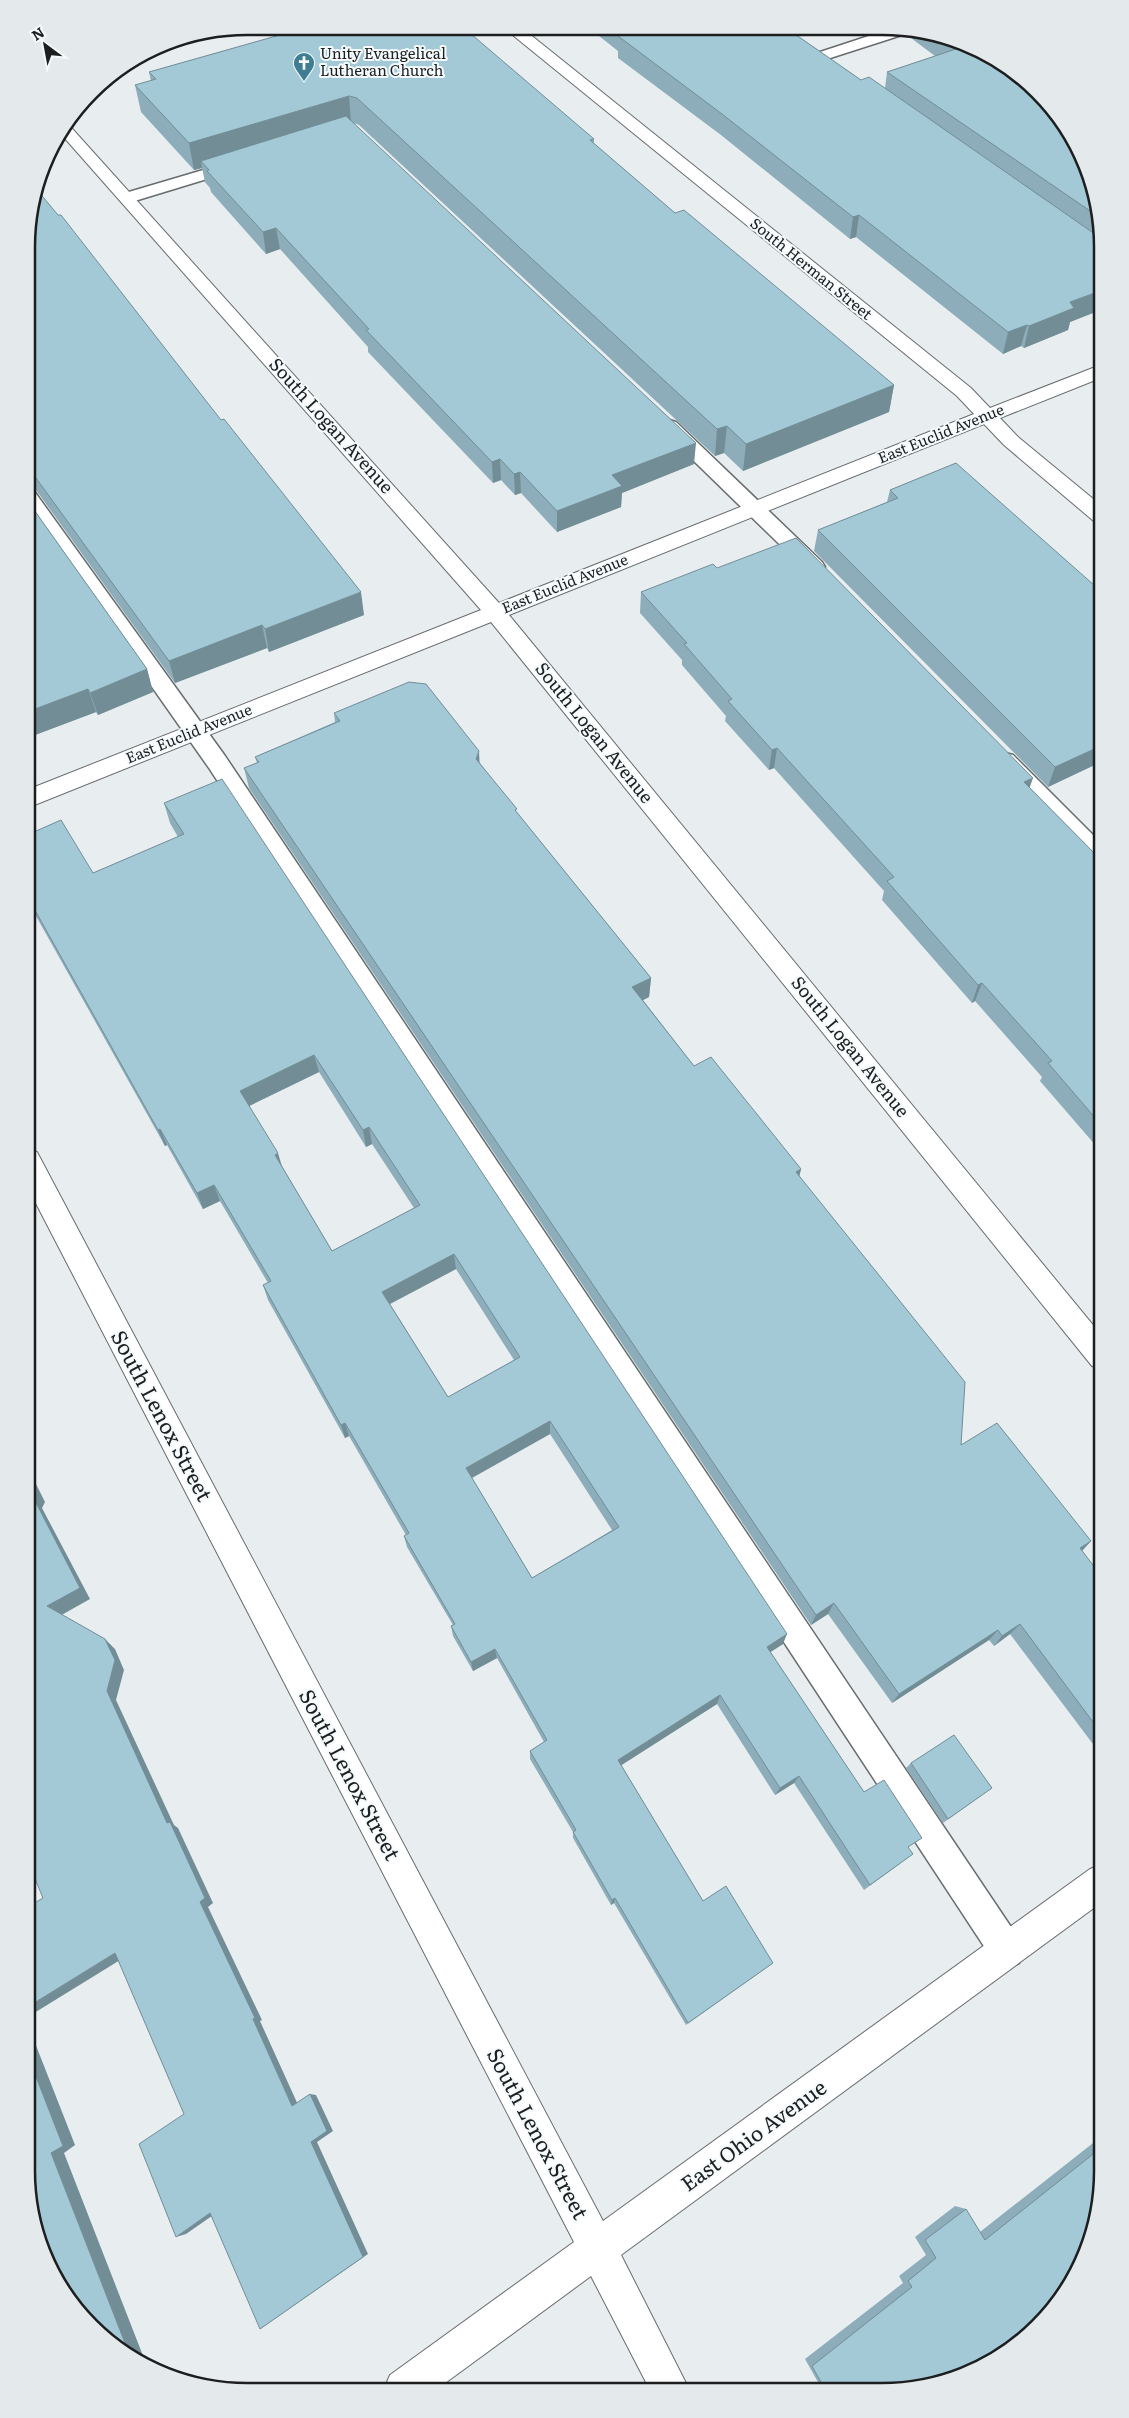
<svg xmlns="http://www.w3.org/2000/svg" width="1129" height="2418" font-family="Literata,serif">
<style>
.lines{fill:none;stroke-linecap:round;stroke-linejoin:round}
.lane-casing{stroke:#676c6e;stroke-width:3}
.street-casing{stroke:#676c6e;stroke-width:2}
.secondary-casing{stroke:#676c6e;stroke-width:2}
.lane{fill:#fff;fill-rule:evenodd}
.street{fill:#fff;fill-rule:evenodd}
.secondary{fill:#fff;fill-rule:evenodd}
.wall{fill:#8cadb9;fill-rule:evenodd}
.shaded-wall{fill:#728d96}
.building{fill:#a3c9d7;stroke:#728d96;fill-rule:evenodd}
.labels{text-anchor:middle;stroke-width:4;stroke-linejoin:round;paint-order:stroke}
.far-poi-label{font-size:15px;fill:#1c1e1f;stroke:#f5fbfd;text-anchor:start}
.far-street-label{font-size:15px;fill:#1c1e1f;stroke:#f5fbfd}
.street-label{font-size:18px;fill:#1c1e1f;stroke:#f5fbfd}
.near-street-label{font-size:21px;fill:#1c1e1f;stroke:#f5fbfd}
.rim{fill:none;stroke:#1c1e1f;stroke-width:2.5}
</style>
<rect width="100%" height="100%" fill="#e8eef0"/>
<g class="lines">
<!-- lane casing -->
<g class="lane-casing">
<g id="lane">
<path d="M887,30H910L908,33L824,60L819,62L811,57L814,54Z"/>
<path d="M237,160L245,165L243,168L128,203L122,202L120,198L122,194Z"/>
<path d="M669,420L676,422L822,562L825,567L822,572L815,574L808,572L662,430L660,426L662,422Z"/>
<path d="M27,489L34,491L225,756L1019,1939L1024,1951L1019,1963L1007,1968L995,1963L209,768L27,509Z"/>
<path d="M1005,753L1013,755L1103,845V869L1095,866L997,767L994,761L997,755Z"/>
</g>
</g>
<!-- street casing -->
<g class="street-casing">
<g id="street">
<path d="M504,28H522L971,388L990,408L1103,364V377L1000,418L1018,437L1103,507V525L1096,523L1004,445L984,424L509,615L1102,1336V1370L1092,1366L491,622L27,808V790L481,610L61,134L68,124L499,603L974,414L957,396Z"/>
<path d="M27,1149L37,1152L603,2221L1090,1869L1102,1864V1902L621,2255L690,2391L650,2390L591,2276L437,2389H384L390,2375L574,2242L27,1186Z"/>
</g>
</g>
<!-- secondary casing -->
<g class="secondary-casing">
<path id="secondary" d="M171,41L170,46H157Z"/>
</g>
<!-- lane -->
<use href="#lane" class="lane"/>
<!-- street -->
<use href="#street" class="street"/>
<!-- secondary -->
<use href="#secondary" class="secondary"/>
</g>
<!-- wall -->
<g class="wall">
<path d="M308,27L594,139V144L675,213L894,385L889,412L743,471L724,453L715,456L359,125L354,123L694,464L622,493L621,507L557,532L521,493L515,495L501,480L493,483L368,352V347L280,249L266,254L211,192L210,188L205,182L202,168L194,170L141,112L135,85L151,81L149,72Z"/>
<path d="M589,28L789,30L861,80L885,88L887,72L935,56L907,35V30H925L979,49L1095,189L1103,247V309L1070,322L1068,330L1024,348L1021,346L1003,354L856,237L850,239L721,135L618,58V51Z"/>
<path d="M791,30H821L801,36Z"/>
<path d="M27,232L364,615L269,652L267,648L175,683L36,490L27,488Z"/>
<path d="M956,463L1103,761L1048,787L814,551L818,530L887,502L890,490Z"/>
<path d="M27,500L147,669L153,692L98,715L96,712L27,738Z"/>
<path d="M717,568L1029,787L1103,862V1154L1040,1081L1042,1077L975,1001L972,1003L882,900L884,891L774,768L769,770L725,721L726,716L682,665V660L640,613L641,592Z"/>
<path d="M334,713L480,763L518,814L651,978L649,997L643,1000L694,1066L801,1169L799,1176L961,1445L1091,1541L1082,1551L1102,1577V1744L1096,1748L1010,1634L994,1646L989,1640L892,1703L828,1614L811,1625L249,788L244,768L257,763L255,757L335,722Z"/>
<path d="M164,803L783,1644L770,1652L864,1792L913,1854L864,1890L794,1783L775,1795L717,1704L621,1765L703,1901L773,1963L686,2025L614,1903L611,1905L573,1838V1832L530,1759V1751L544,1742L497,1658L473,1671L453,1636L451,1626L453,1625L407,1547L404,1536L406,1535L349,1436L345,1438L268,1300L263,1285L268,1283L220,1201L203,1209L167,1145L165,1146L27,900V835L93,873L178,837L170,823ZM319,1072L366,1147L372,1144L414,1208L332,1251L283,1168L249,1106ZM456,1269L514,1360L448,1397L390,1304ZM550,1434L612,1530L532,1578L472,1478Z"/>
<path d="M911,1763L986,1792L943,1823L906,1768Z"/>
<path d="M1102,2136V2186L882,2392L823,2391L805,2359L903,2283L899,2276L926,2255L915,2237L955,2206L966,2209L980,2232Z"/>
</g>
<!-- shaded-wall -->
<g class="shaded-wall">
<path d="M802,30H821L801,36Z"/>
<path d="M349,96L351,122L201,161L202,168L194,170L189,143Z"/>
<path d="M859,215L856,237L850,239L853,217Z"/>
<path d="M276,228L280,249L266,254L263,232Z"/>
<path d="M1103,290V309L1070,322L1068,330L1024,348L1029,326L1070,302Z"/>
<path d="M1027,325L1021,346L1003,354L1008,332Z"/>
<path d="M894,385L889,412L743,471L746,444Z"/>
<path d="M727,426L724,453L715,456L717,429Z"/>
<path d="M696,443L694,464L622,493L621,507L557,532V511L612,475Z"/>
<path d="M500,459L501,480L493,483L492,462Z"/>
<path d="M520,472L521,493L515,495L514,474Z"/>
<path d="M361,592L364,615L269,652L265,629Z"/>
<path d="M262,625L267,648L175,683L169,661Z"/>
<path d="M147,669L153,692L98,715L90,693Z"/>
<path d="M88,689L96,712L27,738V712Z"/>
<path d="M1103,745V761L1048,787L1055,767Z"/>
<path d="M777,748L774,768L769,770L772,750Z"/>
<path d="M479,751L480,771L476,759Z"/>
<path d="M1033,778L1026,798L1024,782Z"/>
<path d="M651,978L649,997L631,1006L632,987Z"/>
<path d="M982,983L975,1001L972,1003L978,985Z"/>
<path d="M314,1055L319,1072L245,1108L240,1091Z"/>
<path d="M369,1127L372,1144L366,1147L363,1130Z"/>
<path d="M160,1129L167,1145L165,1146L158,1130Z"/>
<path d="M278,1153L283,1170L275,1155Z"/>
<path d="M801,1169L797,1186L796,1172Z"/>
<path d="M214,1185L220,1201L203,1209L197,1193Z"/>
<path d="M454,1254L456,1269L386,1306L382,1292Z"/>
<path d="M550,1421V1434L468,1480L466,1468Z"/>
<path d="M345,1423L349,1436L345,1438L341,1425Z"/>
<path d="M26,1472L36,1484L45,1502L42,1508L90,1599L58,1617L47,1606L32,1495Z"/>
<path d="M1091,1541L1080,1553V1548Z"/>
<path d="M834,1603L828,1614L811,1625L816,1615Z"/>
<path d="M1020,1624L1010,1634L994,1646L1002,1636Z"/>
<path d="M998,1630L989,1640L892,1703L899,1694Z"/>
<path d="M787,1634L783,1644L763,1657L767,1647Z"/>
<path d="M105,1639L115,1649L124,1670L116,1700L174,1825L178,1828L213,1903L208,1907L262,2020L260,2021L299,2107L292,2106L200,1902L107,1691Z"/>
<path d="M495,1649L497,1658L473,1671L471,1662Z"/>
<path d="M720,1695L717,1704L617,1768L618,1760Z"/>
<path d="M799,1776L794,1783L775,1795L780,1788Z"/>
<path d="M615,1898L614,1903L611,1905L612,1900Z"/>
<path d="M115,1953L125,1957L26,2018V2008Z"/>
<path d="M26,2020L75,2145L64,2153L147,2366L146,2367L130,2356L51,2153L26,2051Z"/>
<path d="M310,2094L316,2095L333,2131L317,2142L368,2254L260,2329L311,2142Z"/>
<path d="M219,2211L186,2234L176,2237L210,2213Z"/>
</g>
<!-- building -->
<g class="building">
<path d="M308,27L464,28L594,139L590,140L675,213L684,210L894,385L746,444L727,426L717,429L357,98L349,96L189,143L135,85L156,79L149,72Z"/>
<path d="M617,29L789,30L861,80L869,77L1102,239L1103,247V290L1070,302L1074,308L1029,326L1027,325L1008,332L859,215L853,217L722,114L618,36L624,34Z"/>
<path d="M942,36L979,49L1028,81L1073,136L1095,189L1099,217L887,72L959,48Z"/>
<path d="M346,116L696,443L612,475L622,486L557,511L520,472L514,474L500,459L492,462L366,330L369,329L276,228L263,232L207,171L209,170L201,161Z"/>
<path d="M38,191L58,215H61L221,420L224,419L361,592L265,629L262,625L169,661L28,467L27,466V232Z"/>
<path d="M956,463L1103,593V745L1055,767L818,530L898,498L890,490Z"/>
<path d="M27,500L147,669L90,693L88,689L27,712Z"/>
<path d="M796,538L1033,778L1024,782L1103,862V1127L1048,1063L1052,1061L982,983L978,985L887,881L894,877L777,748L772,750L728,701L732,699L684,644L687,643L641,592L713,564L717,568Z"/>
<path d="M409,682L426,684L479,751L476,759L517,809L515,810L651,978L632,987L694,1066L711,1057L801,1169L796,1172L965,1382L961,1445L997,1423L1091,1541L1080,1548L1102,1577V1734L1020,1624L1002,1636L998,1630L899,1694L834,1603L816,1615L244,768L259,762L255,757L340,721L334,713Z"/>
<path d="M222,779L787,1634L767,1647L864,1792L884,1780L922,1838L908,1847L913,1854L870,1885L799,1776L780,1788L720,1695L618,1760L703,1901L726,1886L773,1963L688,2023L615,1898L612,1900L573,1832L576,1830L530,1751L547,1740L495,1649L471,1662L451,1626L455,1624L404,1536L409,1533L345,1423L341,1425L263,1285L271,1281L214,1185L197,1193L160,1129L158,1130L27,896V835L61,820L93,873L184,834L164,803ZM314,1055L363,1130L369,1127L420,1205L332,1251L275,1155L278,1153L240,1091ZM454,1254L520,1357L448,1397L382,1292ZM550,1421L619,1527L532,1578L466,1468Z"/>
<path d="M26,1473L34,1489L32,1495L80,1588L47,1606L105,1639L115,1660L107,1691L167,1823L170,1822L205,1898L200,1902L255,2018L253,2019L292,2106L310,2094L327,2131L311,2142L363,2257L260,2329L210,2213L176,2237L139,2144L184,2114L115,1953L26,2008V1908L43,1898L26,1857Z"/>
<path d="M954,1735L992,1788L948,1819L911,1763Z"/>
<path d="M26,2051L63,2146L51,2153L130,2356L101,2337L63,2293L34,2229L26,2171Z"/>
<path d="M1102,2147V2186L1086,2256L1048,2316L1004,2355L940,2384L882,2392L826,2391L812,2366L912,2287L908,2281L936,2258L925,2240L966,2209L985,2240Z"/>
</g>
<!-- icons -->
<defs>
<g id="church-pin" transform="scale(1.125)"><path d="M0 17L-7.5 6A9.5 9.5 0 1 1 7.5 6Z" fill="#3f7e92" stroke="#f5fbfd"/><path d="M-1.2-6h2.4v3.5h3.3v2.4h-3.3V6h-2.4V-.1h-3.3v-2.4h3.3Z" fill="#fff"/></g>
</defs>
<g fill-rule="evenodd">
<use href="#church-pin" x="304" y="63"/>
</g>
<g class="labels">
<!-- far-poi labels -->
<g class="far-poi-label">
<text x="320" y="59">Unity Evangelical<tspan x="320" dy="17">Lutheran Church</tspan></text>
</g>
<!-- far-street labels -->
<g class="far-street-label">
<text transform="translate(811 269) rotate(39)" y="5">South Herman Street</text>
<text transform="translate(941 434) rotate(-22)" y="5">East Euclid Avenue</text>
<text transform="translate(565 584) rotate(-22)" y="5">East Euclid Avenue</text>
<text transform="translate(189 734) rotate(-22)" y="5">East Euclid Avenue</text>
</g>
<!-- street labels -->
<g class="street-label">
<text transform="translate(331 426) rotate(48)" y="6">South Logan Avenue</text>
<text transform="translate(594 733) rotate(51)" y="6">South Logan Avenue</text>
<text transform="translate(850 1047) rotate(51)" y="6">South Logan Avenue</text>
</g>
<!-- near-street labels -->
<g class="near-street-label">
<text transform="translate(161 1416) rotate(62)" y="7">South Lenox Street</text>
<text transform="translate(349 1775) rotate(62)" y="7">South Lenox Street</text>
<text transform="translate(537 2134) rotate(62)" y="7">South Lenox Street</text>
<text transform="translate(754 2136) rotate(-36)" y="7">East Ohio Avenue</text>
</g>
</g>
<!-- crop -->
<path d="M0 0H1129V2418H0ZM247 35H882A212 212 0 0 1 1094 247V2171A212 212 0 0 1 882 2383H247A212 212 0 0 1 35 2171V247A212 212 0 0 1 247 35Z" fill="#e4e9eb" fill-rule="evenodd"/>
<path class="rim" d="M247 35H882A212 212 0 0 1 1094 247V2171A212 212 0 0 1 882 2383H247A212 212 0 0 1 35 2171V247A212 212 0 0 1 247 35Z"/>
<!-- north arrow -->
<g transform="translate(45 45) rotate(328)" stroke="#f5fbfd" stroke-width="4" paint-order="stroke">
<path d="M0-4L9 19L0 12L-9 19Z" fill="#1c1e1f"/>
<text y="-8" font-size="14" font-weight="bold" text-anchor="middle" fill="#1c1e1f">N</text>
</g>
</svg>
